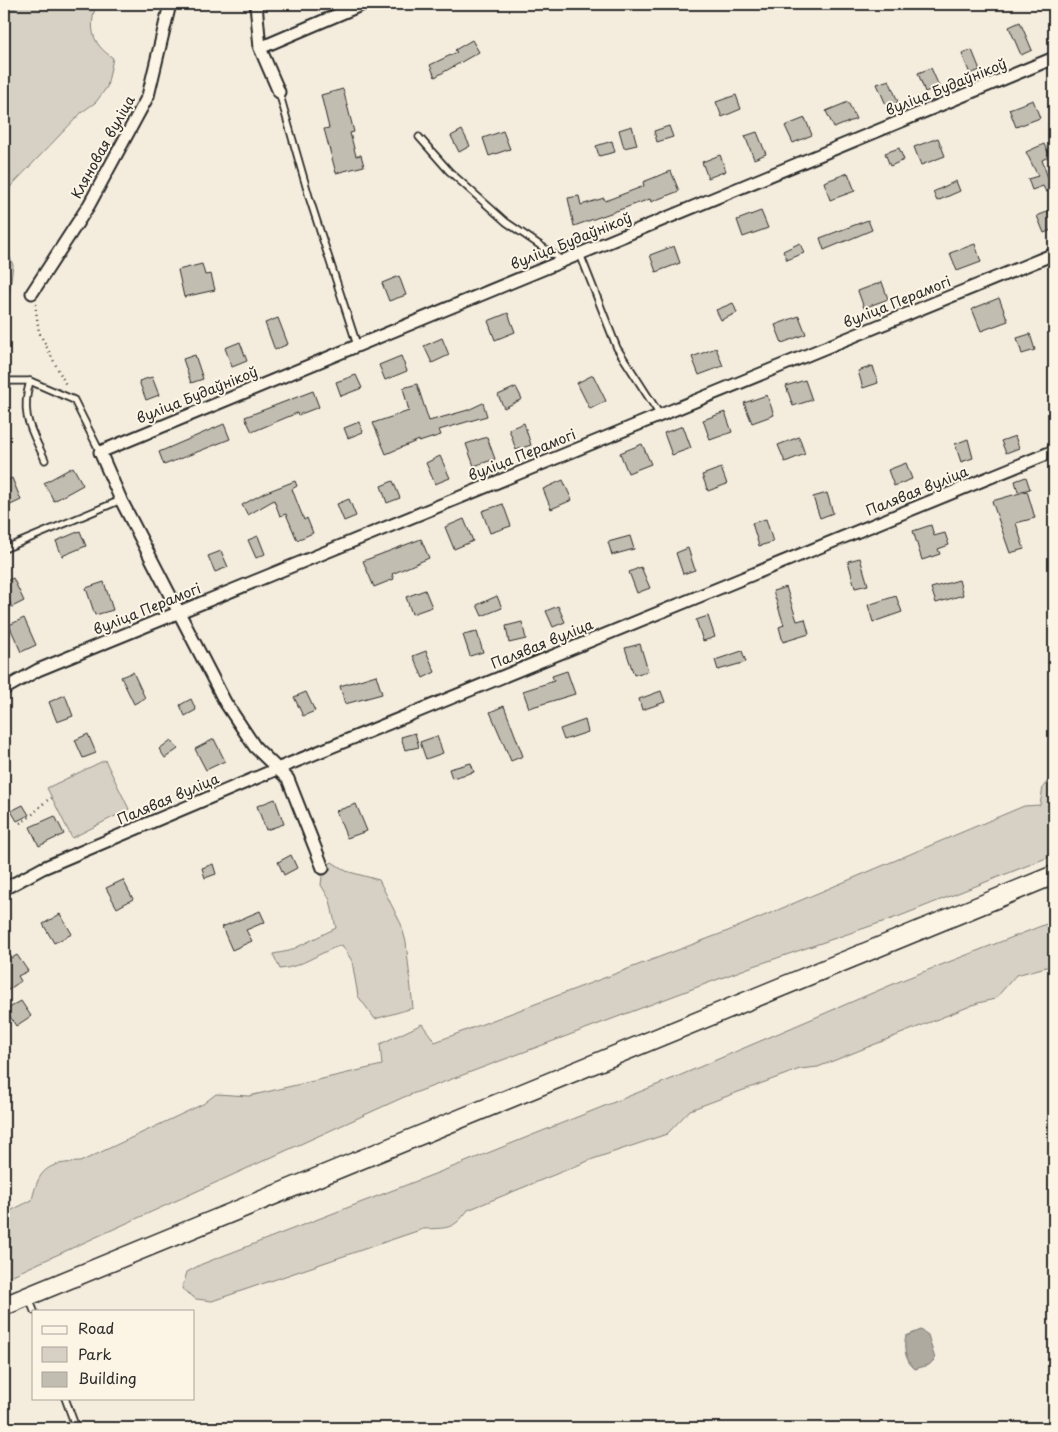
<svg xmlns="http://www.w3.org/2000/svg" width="1058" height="1432" font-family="'Playpen Sans',sans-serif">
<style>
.green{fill:#d6d1c4;stroke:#807e78}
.water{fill:#afaaa0;stroke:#7a7771}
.building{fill:#c2bdb1;stroke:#2b2b2b}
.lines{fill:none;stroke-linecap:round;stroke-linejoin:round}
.lane-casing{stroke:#2b2b2b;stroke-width:9}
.street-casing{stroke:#2b2b2b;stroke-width:15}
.primary-casing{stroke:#2b2b2b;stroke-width:21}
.path{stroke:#2b2b2b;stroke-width:2.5;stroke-dasharray:1 4;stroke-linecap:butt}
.lane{stroke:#fcf5e5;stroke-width:5.5}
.street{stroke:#fcf5e5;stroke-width:11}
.primary{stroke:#fcf5e5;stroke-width:18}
.labels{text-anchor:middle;stroke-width:4;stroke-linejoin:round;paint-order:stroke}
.street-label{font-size:14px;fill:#2b2b2b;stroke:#fcf5e5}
</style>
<rect width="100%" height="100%" fill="#f4edde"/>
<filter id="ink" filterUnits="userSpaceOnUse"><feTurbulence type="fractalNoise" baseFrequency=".02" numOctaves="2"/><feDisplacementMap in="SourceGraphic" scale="10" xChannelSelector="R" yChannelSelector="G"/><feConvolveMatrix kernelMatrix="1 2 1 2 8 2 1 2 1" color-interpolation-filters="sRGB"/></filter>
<g filter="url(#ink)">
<!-- green -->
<g class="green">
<path d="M23,4H96C89,29 91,43 113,58L107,87L96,102L82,112L11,186L4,202V13Z"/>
<path d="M4,242L13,265L4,335Z"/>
<path d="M105,760L129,809L72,838L47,788Z"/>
<path d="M1054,773V855L900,916L748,968L404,1097L4,1279V1214L32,1200C39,1168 48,1163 80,1162L203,1104L216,1094L249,1096L382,1065L380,1044L422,1024L435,1042L728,931L1024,806L1040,805L1043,787Z"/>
<path d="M332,862L346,871L379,880L401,924L406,942L413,1008L375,1019L358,996L352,961L342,945C319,952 303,967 280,969L273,954L289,951L336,928L330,900L321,885L323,868Z"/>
<path d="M1054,921V965L1016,975L995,999L978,1003L818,1067L800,1069L690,1110L667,1134L593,1159L468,1210C453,1230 448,1228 423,1229L212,1301L196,1299L182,1289L187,1272L202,1264L463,1163L674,1078L905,979Z"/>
</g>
<!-- water -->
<path class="water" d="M921,1330L928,1335L935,1359L929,1365L915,1369C905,1361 903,1348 906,1336Z"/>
<!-- building -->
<g class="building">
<path d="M1020,22L1032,50L1021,55L1009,27Z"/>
<path d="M472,40L479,52L435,77L430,65L457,52L455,50Z"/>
<path d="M972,50L980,70L970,74L962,54Z"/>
<path d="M931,68L939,86L925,92L918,73Z"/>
<path d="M889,80L898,102L887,107L877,84Z"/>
<path d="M343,89L354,132L350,133L356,156L361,155L364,166L336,173L324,129L329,128L321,95Z"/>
<path d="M736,95L741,109L722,117L716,102Z"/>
<path d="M1033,100L1040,118L1016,127L1009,109Z"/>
<path d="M848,102L856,119L834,128L826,111Z"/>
<path d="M805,118L812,135L793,143L785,126Z"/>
<path d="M632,126L637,145L624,148L619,130Z"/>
<path d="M669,126L673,137L657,142L654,131Z"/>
<path d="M462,130L470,146L459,152L451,136Z"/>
<path d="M503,131L510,149L489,156L483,138Z"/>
<path d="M757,132L766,154L754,159L745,136Z"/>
<path d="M938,138L945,156L921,165L914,147Z"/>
<path d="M612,141L615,152L599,156L596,146Z"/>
<path d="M1044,144L1050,156L1042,160L1052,190L1046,192L1043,186L1032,190L1028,179L1038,176L1026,152Z"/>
<path d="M899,148L904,160L890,166L885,153Z"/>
<path d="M720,155L726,171L708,178L702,162Z"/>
<path d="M671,171L679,191L651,202L650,199L574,226L568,198L579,196L581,205L604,198L605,201L644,186L643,182Z"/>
<path d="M848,173L855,191L830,200L824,182Z"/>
<path d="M956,181L960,191L937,201L933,192Z"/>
<path d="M1054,209V229L1044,233L1037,216Z"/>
<path d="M761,211L768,228L743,237L737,220Z"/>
<path d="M868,220L872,230L824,250L820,238Z"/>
<path d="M800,243L804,253L787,260L783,251Z"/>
<path d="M975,244L981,262L957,271L950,253Z"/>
<path d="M674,246L680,263L656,272L650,255Z"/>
<path d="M202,264L205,275L211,274L215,290L184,297L178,270Z"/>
<path d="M399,276L406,295L389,301L382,283Z"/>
<path d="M882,282L888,299L864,308L858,291Z"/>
<path d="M999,298L1008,321L981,331L972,309Z"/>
<path d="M733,303L737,313L721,320L716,310Z"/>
<path d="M508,313L515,332L495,340L488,321Z"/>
<path d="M799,316L806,334L782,343L775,325Z"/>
<path d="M278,318L288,344L275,350L265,323Z"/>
<path d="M1030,334L1035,350L1022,354L1017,338Z"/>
<path d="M442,338L449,355L432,363L424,346Z"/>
<path d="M240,342L247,361L232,367L225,348Z"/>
<path d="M716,348L723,366L699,375L692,357Z"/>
<path d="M195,355L203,379L191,383L183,359Z"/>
<path d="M401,356L407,371L385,380L379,365Z"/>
<path d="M873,366L878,383L863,388L858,371Z"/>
<path d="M356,375L362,388L341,396L336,382Z"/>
<path d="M593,375L606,401L590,409L577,383Z"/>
<path d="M152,377L159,395L146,400L139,381Z"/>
<path d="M805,380L812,400L793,406L786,386Z"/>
<path d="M417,384L429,421L468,410L483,403L487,416L439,430L441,435L419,442V440L386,454L373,423L409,411L403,388Z"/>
<path d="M516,387L522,399L504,408L498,395Z"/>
<path d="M313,391L319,407L298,415L297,413L252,432L245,417Z"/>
<path d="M767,395L774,415L752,423L744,403Z"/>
<path d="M725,412L732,432L710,440L703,420Z"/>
<path d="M359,422L363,432L348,438L344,428Z"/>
<path d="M524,423L531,445L516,450L509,429Z"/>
<path d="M224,424L230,439L164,465L159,452Z"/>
<path d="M683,426L691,448L672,455L664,433Z"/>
<path d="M1015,436L1019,448L1006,453L1001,441Z"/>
<path d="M487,437L495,459L474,466L466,444Z"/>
<path d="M799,437L805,454L785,462L778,445Z"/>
<path d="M968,439L973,458L961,462L955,444Z"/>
<path d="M642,444L651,464L628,473L620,453Z"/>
<path d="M440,456L450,478L435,484L426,463Z"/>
<path d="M906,463L912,479L894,486L888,470Z"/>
<path d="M73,467L83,485L54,501L44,483Z"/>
<path d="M721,468L727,484L708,491L702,475Z"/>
<path d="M1026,477L1030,489L1018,492L1015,481Z"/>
<path d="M12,478L21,500L4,508V482Z"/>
<path d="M563,480L572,500L551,509L543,489Z"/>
<path d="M295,481L297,486L292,489L304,520L307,518L313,533L297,540L286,514L280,516L274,500L248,515L242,505L264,493Z"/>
<path d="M393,481L400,498L387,503L381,486Z"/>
<path d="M1027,491L1035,518L1016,523L1024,549L1010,553L992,501Z"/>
<path d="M827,493L833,513L820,518L813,497Z"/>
<path d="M349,499L356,516L344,521L337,504Z"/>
<path d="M503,504L511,526L490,533L482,511Z"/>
<path d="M464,519L473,541L454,549L445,527Z"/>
<path d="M766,519L773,542L759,546L752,523Z"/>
<path d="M931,525L934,536L945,533L949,545L938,549L940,554L922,560L913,531Z"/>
<path d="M80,531L86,546L62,556L56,541Z"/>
<path d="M258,536L265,554L256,558L248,540Z"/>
<path d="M630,536L634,549L612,555L608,542Z"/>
<path d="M421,539L429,558L392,574L394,579L374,587L363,561Z"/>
<path d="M688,548L695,570L683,574L676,553Z"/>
<path d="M221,551L228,567L215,572L208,556Z"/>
<path d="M860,558L868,585L855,588L848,561Z"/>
<path d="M641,567L650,588L637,593L629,572Z"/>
<path d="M13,578L24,601L12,607L4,590V582Z"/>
<path d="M959,580L963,595L936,603L931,588Z"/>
<path d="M104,582L113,610L95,615L86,588Z"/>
<path d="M786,587L797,621L805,619L809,634L783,642L779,627L784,625L773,591Z"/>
<path d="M425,590L432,607L412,614L406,597Z"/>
<path d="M497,596L502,608L482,616L477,605Z"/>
<path d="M896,596L902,612L873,622L868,605Z"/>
<path d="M558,606L565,622L553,627L546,611Z"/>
<path d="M708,616L715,637L703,641L696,620Z"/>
<path d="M24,618L36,645L21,652L9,625Z"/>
<path d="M522,622L526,639L509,643L506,626Z"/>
<path d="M477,632L483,652L470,656L463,635Z"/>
<path d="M640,644L648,671L634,675L625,648Z"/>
<path d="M426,651L435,672L423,678L413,656Z"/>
<path d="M742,651L746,662L718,670L715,660Z"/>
<path d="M567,671L575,694L529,708L523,691L554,681L552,676Z"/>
<path d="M133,672L145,698L134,704L121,677Z"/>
<path d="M376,675L382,694L345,704L340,686Z"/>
<path d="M661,691L665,702L642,710L639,699Z"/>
<path d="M306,692L315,711L303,716L294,697Z"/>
<path d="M65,695L73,716L57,722L49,702Z"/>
<path d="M191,699L196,710L185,716L180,705Z"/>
<path d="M504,706L523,756L511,761L490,712Z"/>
<path d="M585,720L588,732L564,740L560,729Z"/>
<path d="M415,733L419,747L405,750L401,737Z"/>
<path d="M88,734L96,753L83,758L75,740Z"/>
<path d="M437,736L443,753L426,759L420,742Z"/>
<path d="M214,739L225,761L206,770L195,749Z"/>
<path d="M171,740L178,749L165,758L159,749Z"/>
<path d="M471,763L474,772L452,778L449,769Z"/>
<path d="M275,799L284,824L266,830L257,806Z"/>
<path d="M356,804L367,831L347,838L336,811Z"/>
<path d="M23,805L29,815L17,821L11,811Z"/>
<path d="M55,816L64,834L39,846L30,827Z"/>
<path d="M291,855L297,868L284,875L278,862Z"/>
<path d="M213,864L216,874L205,878L202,868Z"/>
<path d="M123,880L133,899L117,908L106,888Z"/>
<path d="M260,911L265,922L246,930L252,941L232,950L222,927Z"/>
<path d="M60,914L72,934L54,943L43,924Z"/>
<path d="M4,946L12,958L17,955L28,971L18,976L21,981L4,993Z"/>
<path d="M21,1001L31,1016L16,1026L6,1010Z"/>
</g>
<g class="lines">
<!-- lane casing -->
<g class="lane-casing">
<g id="lane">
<path d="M279,92L310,200L357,345"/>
<path d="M419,137L449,171L506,222L563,261"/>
<path d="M580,254L617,348L660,415"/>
<path d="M4,381H30L74,400L100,452"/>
<path d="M30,381C20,416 31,429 45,460"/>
<path d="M4,549L121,500"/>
<path d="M29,1298L34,1311"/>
<path d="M65,1398L76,1428"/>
</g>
</g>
<!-- street casing -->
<g class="street-casing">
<g id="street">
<path d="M256,4L260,48L279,92"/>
<path d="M260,48L363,4"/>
<path d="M32,293L89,205L148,96L170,4"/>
<path d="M4,689L38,670L1054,254"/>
<path d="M323,868L288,779L255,747L225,702L121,500L100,452L1054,58"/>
<path d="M4,889L43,868L277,769L1054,451"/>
</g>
</g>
<!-- primary casing -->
<g class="primary-casing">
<path id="primary" d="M4,1306L1054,875"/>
</g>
<!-- path -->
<g class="path">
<path d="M35,304L39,332L67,387"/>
<path d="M20,823C36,815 39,804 53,797"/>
</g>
<!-- lane -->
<use href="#lane" class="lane"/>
<!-- street -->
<use href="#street" class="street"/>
<!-- primary -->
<use href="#primary" class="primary"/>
</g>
</g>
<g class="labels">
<!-- street labels -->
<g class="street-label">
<text transform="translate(946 87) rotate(-22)" y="5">вуліца Будаўнікоў</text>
<text transform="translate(103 147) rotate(-61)" y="5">Кляновая вуліца</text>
<text transform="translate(571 241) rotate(-22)" y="5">вуліца Будаўнікоў</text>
<text transform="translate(897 302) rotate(-22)" y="5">вуліца Перамогі</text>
<text transform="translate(197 395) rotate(-22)" y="5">вуліца Будаўнікоў</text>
<text transform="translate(522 455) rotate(-22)" y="5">вуліца Перамогі</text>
<text transform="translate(917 491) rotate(-22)" y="5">Палявая вуліца</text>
<text transform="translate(147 609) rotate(-22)" y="5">вуліца Перамогі</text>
<text transform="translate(542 644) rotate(-22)" y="5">Палявая вуліца</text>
<text transform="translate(168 799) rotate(-23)" y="5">Палявая вуліца</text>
</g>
</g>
<!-- margin -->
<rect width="1058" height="1432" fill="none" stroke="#fcf5e5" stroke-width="20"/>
<rect x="10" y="10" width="1038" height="1412" fill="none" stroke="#2b2b2b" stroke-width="2" filter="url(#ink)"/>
<!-- legend -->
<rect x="32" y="1310" width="162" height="90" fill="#fcf5e5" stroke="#a8a49b"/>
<rect x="42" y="1326" width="25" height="8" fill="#fcf5e5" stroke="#a8a49b"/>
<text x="78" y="1334" font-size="15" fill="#2b2b2b">Road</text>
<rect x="42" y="1347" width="25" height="15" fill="#d6d1c4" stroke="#a8a49b"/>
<text x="78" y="1360" font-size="15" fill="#2b2b2b">Park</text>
<rect x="42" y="1372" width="25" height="15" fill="#c2bdb1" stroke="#a8a49b"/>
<text x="78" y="1384" font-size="15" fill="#2b2b2b">Building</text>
</svg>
